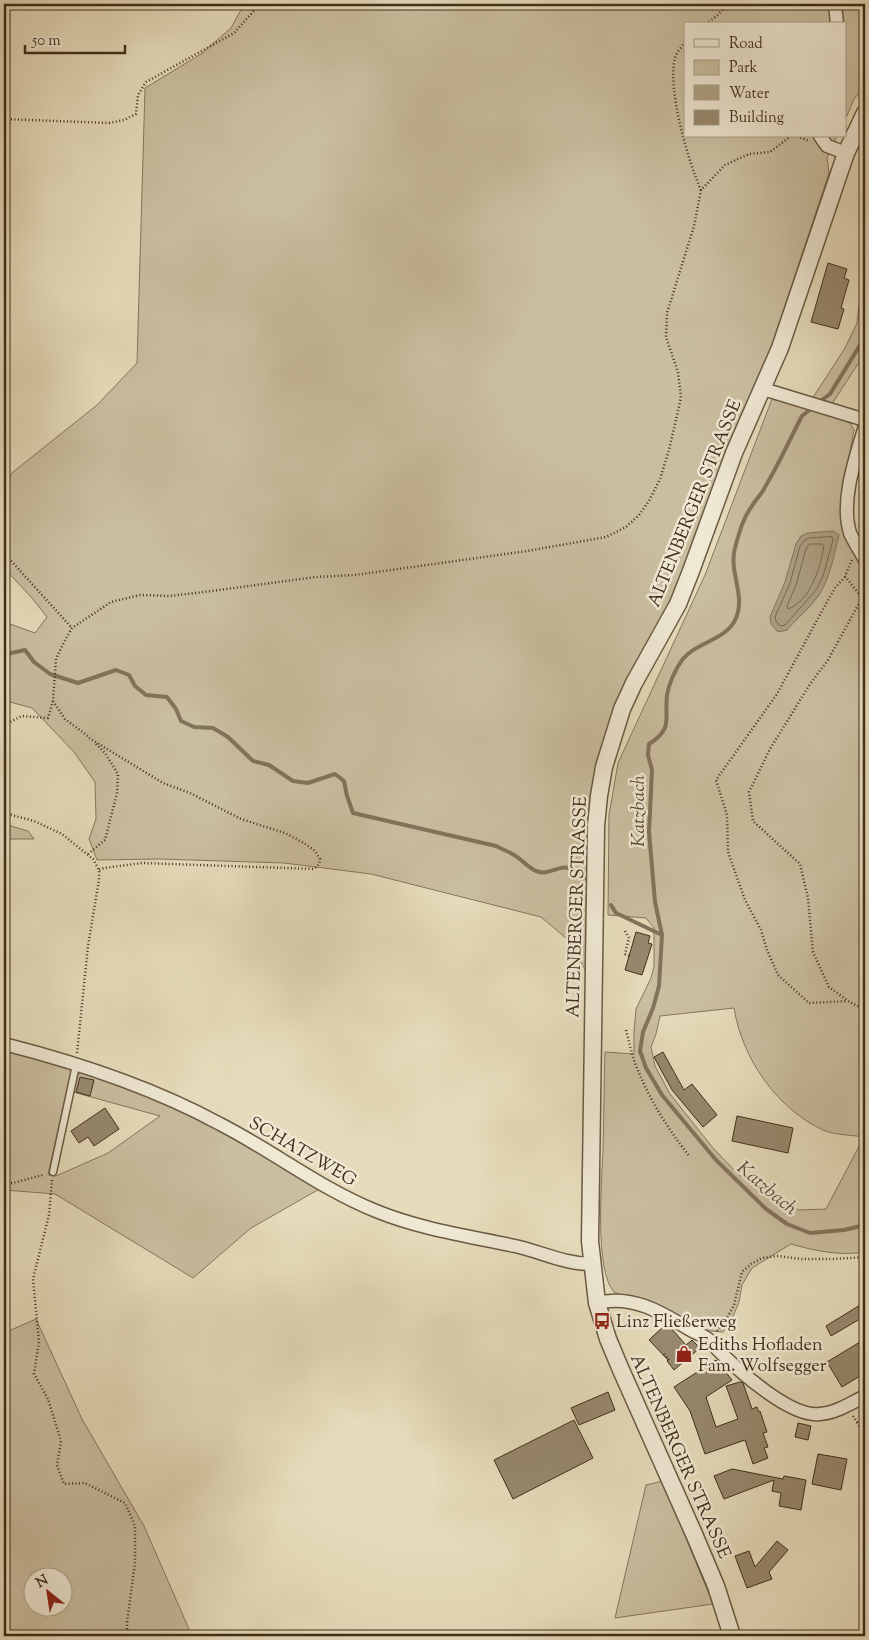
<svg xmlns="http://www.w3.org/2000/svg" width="869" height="1640" font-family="'Sorts Mill Goudy',serif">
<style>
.green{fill:#cabea0;stroke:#86765e;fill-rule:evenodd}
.water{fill:#aea185;stroke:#82735b}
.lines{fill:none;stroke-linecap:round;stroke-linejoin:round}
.shore{stroke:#786850;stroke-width:1}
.stream{stroke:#82735b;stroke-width:4}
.building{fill:#97886e;stroke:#412e1b}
.service-casing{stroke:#6a5a43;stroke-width:9}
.minor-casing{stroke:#6a5a43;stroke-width:15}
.tertiary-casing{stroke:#6a5a43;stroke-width:19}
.path{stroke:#412e1b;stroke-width:2.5;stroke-dasharray:1 2.5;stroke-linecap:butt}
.service{stroke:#efe8d3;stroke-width:6}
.minor{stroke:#efe8d3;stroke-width:12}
.tertiary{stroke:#efe8d3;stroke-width:16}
.labels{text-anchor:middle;stroke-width:5;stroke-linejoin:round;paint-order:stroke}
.street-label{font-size:18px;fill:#412e1b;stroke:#efe8d3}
.poi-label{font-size:18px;fill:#412e1b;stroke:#efe8d3;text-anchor:start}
.water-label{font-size:19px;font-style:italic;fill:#5c4b36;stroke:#efe8d3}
</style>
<rect width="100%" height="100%" fill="#e6dcbb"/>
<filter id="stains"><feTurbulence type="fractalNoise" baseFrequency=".004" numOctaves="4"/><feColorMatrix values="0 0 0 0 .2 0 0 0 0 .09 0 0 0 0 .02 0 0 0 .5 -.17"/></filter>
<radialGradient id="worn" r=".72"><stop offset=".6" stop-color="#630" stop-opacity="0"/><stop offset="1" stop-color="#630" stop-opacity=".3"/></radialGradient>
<!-- green -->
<g class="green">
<path d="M243,4H865V86L854,99L847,116L845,115V24H685V136H837L827,158L829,173L771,348L722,463L687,564L591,797L587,837L586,971L567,939L541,917L371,874L284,863L159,859L97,860L89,839L96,819L95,782L74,752L32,708L10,702L4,705V625L10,624L35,633L47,617L31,597L4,568V484L13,472L97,405L137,363L145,88L201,54L231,28L243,6Z"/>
<path d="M865,256V353L832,404L812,399L845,348L857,323Z"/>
<path d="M772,399L839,418L850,423L854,430L847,468L848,541L865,572V1252C840,1256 815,1251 791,1244L752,1268L742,1285L739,1302L732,1319L723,1332L700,1330L614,1292C594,1270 602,1180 603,1149C604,1117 604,1085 605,1052L634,1054V1032L636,1009L651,978L654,966V928L646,918L608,915L609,815L618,763L705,575ZM734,1008C742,1058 776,1108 823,1130C834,1135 852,1135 864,1137L826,1209L799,1210L765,1193L738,1174L713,1148L670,1094L655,1066L651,1047L656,1034L660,1016Z"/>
<path d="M4,824L28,831L34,839H4Z"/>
<path d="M4,1048L72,1067L48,1175L56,1176L108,1153L160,1116L73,1092L78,1075L83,1071L117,1082L220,1127L323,1187L251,1228L193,1278L55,1194L4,1190Z"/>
<path d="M36,1319L82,1419L144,1526L192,1636H4V1333ZM32,1578H62V1608H32Z"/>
<path d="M663,1481L713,1604L615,1618L646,1485Z"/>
</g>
<!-- water -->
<path class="water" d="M833,531L839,535C834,555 830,578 819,595C810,608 797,618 787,630L778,632L771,624L770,617L785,582L796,544L801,536L808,533Z"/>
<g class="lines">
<!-- shore -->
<g class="shore">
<path d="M832,537L833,540L823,576L816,590L785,625L780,626L776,621L775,617L790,583L800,546L805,540L809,538Z"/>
<path d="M810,544H822L824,546C820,568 811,600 788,609L787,606L796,585L806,549Z"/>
</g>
<!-- stream -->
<g class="stream">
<path d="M818,403L830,394L865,337"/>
<path d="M812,408L802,416C790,439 779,464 765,487C762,494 756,499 752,506C743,518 739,533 735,548C728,573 748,598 734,622C724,640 695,643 682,660C676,669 669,683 667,695C664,719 674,728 649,744L648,755L652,770L649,832L655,902L662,935L659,986L653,1008L643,1032L640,1051L646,1068L662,1095L716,1160L766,1209L787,1224L810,1233L844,1230L865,1225"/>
<path d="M4,656L11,653L25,650L34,662L50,674L78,683L116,670L129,675L135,686L146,695L167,697L176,709L181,721L194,727L213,728L228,737L253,761L269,765L293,781L308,783L335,774L344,781L347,796L353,813L496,846C503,850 511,852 517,857C523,861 529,868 536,871C555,878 560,855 586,878"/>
<path d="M611,905L616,913L662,935"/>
</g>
</g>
<!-- building -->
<g class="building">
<path d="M828,263L847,269L844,278L849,280L841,308L844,309L838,329L811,322Z"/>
<path d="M636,932L650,936L648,943L652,944L642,975L625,970Z"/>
<path d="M663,1052L684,1090L692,1084L717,1115L703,1127L672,1090L654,1057Z"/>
<path d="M80,1077L94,1080L90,1096L76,1092Z"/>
<path d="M105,1108L119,1129L94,1146L88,1137L79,1143L71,1131Z"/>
<path d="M737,1116L793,1128L788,1153L732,1141Z"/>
<path d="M865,1302V1316L831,1336L826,1326Z"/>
<path d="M665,1325L671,1328L686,1345L692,1340L700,1348L674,1370L667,1361L668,1360L649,1340Z"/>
<path d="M865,1339V1373L842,1387L827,1362Z"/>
<path d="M716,1360L732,1380L706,1397L716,1427L738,1419L726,1386L740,1382L743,1383L752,1409L757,1407L759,1412L760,1411L767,1432L763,1433L768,1447L764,1448L768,1458L753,1464L745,1440L705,1454L690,1411L674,1387Z"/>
<path d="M608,1392L615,1410L579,1425L571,1408Z"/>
<path d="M574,1420L593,1458L513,1499L494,1460Z"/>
<path d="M798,1423L811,1426L808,1440L795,1437Z"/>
<path d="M818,1454L847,1459L841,1490L812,1484Z"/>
<path d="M732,1469L783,1479L784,1476L806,1480L801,1510L779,1506L781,1493L772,1491L774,1480L724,1499L714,1476Z"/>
<path d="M777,1541L788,1550L769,1572L772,1579L747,1588L735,1556L749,1551L755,1567Z"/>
</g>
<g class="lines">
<!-- service casing -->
<g class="service-casing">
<path id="service" d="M53,1172L76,1065"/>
</g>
<!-- minor casing -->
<g class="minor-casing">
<g id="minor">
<path d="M835,4L837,24"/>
<path d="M820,136L827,146L846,153"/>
<path d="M763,389L865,420"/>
<path d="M865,426C856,456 840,501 850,533C854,542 860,551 865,560"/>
<path d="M4,1044C79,1063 152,1087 220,1124C273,1151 321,1189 376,1211C420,1229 468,1236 515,1246C542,1252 564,1264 592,1264"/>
<path d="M597,1303C631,1294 661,1312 689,1329C695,1333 704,1335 709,1340C713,1343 716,1348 719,1351C739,1371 791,1418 820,1414C836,1413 851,1403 865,1396"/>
</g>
</g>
<!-- tertiary casing -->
<g class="tertiary-casing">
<path id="tertiary" d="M732,1636L716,1586L694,1534L621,1370L608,1339L597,1303L590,1241L596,826L599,796L604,767L622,709L634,683L678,604L691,571L734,453L780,348L846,153L865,113"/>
</g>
<!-- path -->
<g class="path">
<path d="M706,24L718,15L727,4"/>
<path d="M685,42C682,47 676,53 675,58C667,89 688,161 701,190"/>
<path d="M4,119L109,123L124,120L136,114L138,95L146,82L234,33L260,4"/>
<path d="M797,136L809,141"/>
<path d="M4,553L72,628"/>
<path d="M852,560L845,576L862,598L828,660L810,684L770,749L749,792L753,821L800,864L808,898L813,952L829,987L848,1001L865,1010"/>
<path d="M845,577L835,588L828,600L777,694L716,780L727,815L728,852L745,900L761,930L767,950L778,975L809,1003L847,1001"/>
<path d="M53,701L65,719L89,737"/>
<path d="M4,725L22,716L48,718L53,701L56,659L64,642L72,628L111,602L140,595L170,596L204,592L316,577L355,575L527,551L606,537L626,527L639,515L649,501L660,479L669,450L681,398L678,372L666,337L667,313L694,226L701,190L725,165L749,154L770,152L791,136"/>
<path d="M89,738L163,783L190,793L241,819L285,833L304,843L315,851L320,859L319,864L314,869L142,863L104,868L99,870"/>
<path d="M4,813L34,821L62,834L93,859L99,870V880L88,946L77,1053"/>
<path d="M88,854L105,840L117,793L118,774L105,753L95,743"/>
<path d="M625,931L629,938L625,954L629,956"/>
<path d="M626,1030C629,1041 631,1052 635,1063C648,1097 667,1128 690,1157"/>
<path d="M52,1180L49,1215L33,1279L39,1342L34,1374L48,1399L61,1441L57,1465L64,1484L85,1483L125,1503L135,1526V1563L127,1622V1636"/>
<path d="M4,1184L13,1183L43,1175"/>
<path d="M717,1331L725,1322L734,1305L742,1272L751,1264L762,1258L777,1256L802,1259H834L865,1257"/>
<path d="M664,1354L669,1360"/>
<path d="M853,1416L857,1422H865"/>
<path d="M857,1422L865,1438"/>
</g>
<!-- service -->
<use href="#service" class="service"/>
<!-- minor -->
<use href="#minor" class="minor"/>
<!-- tertiary -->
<use href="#tertiary" class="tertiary"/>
</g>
<!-- icons -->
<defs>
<g id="bus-bare" transform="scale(1.35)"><path d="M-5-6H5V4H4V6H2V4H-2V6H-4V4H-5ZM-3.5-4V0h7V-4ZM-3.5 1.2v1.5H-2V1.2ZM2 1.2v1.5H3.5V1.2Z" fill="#8f2418" stroke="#efe8d3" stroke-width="2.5" paint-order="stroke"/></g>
<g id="shop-bare" transform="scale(1.35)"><path d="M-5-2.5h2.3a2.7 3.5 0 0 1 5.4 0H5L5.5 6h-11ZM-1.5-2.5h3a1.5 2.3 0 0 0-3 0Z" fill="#8f2418" stroke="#efe8d3" stroke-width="2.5" paint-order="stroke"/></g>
</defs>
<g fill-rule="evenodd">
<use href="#bus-bare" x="602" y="1321"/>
<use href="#shop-bare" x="684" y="1354"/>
</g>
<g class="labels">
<!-- street labels -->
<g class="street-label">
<text transform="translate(694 503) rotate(-68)" y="6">ALTENBERGER STRASSE</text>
<text transform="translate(576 907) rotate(-88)" y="6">ALTENBERGER STRASSE</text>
<text transform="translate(303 1151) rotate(30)" y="6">SCHATZWEG</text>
<text transform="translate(681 1456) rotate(66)" y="6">ALTENBERGER STRASSE</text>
</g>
<!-- poi labels -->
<g class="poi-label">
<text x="616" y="1327">Linz Fließerweg</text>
<text x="698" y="1350">Ediths Hofladen<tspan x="698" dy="21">Fam. Wolfsegger</tspan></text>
</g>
<!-- water labels -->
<g class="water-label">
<text transform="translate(637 811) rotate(-90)" y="7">Katzbach</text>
<text transform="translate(768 1187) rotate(40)" y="7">Katzbach</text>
</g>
</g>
<!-- margin -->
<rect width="869" height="1640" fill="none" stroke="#e6dcbb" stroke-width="20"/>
<rect x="5" y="5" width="859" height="1630" fill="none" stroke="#412e1b" stroke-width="2.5"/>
<rect x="10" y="10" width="849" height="1620" fill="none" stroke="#412e1b"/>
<!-- legend -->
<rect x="684" y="22" width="162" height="115" fill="#efe8d3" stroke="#a99e89"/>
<rect x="694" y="39" width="25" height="8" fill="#efe8d3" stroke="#a99e89"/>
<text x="729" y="48" font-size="15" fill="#412e1b">Road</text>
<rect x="694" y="60" width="25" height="15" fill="#cabea0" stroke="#a99e89"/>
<text x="729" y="72" font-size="15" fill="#412e1b">Park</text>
<rect x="694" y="85" width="25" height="15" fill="#aea185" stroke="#a99e89"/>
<text x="729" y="98" font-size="15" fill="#412e1b">Water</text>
<rect x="694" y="110" width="25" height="15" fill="#97886e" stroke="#a99e89"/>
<text x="729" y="122" font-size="15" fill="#412e1b">Building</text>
<!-- north arrow -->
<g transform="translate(48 1592) rotate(330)"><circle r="24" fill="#efe8d3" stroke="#a99e89"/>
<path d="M0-4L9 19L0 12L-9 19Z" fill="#8f2418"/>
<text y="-8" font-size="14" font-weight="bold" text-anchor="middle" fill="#412e1b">N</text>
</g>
<!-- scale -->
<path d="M25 45v8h100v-8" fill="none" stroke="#412e1b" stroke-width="2.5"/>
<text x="32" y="45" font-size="15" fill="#412e1b" stroke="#efe8d3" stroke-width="4" paint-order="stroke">50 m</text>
<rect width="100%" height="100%" filter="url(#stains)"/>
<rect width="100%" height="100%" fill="url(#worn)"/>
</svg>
